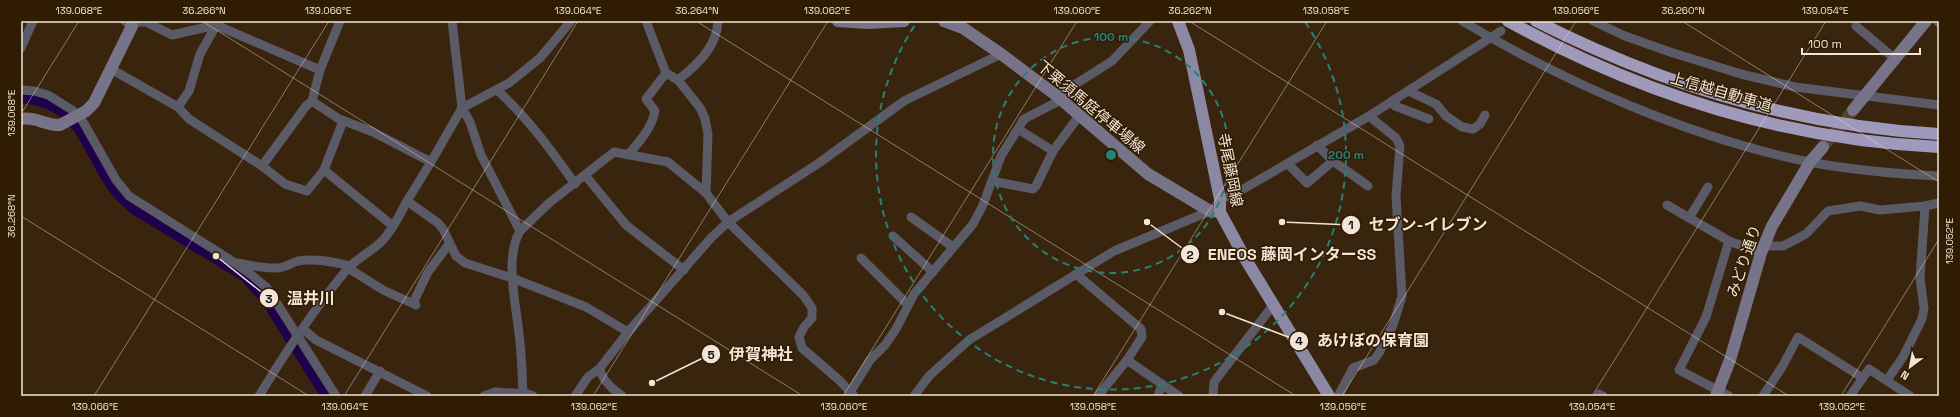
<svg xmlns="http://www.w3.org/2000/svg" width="1960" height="417" font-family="'Space Grotesk','Noto Sans JP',sans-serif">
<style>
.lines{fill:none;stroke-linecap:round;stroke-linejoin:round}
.river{stroke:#1f014b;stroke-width:14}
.secondary-tunnel{stroke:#55422b;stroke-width:12;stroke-dasharray:12 6;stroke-linecap:butt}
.street{stroke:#5b5a67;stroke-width:9}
.secondary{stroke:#777489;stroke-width:12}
.primary{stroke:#8c88a3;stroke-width:12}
.highway{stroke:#9f9abb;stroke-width:12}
.ticks{fill:none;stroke:#f2e5d7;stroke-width:1;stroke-opacity:0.45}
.ring{fill:none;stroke:#268178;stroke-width:2;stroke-dasharray:7 5}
.labels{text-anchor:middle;stroke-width:3;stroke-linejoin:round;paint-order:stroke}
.street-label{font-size:15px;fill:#f2e5d7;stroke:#2f1c03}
.centre{fill:#268178;stroke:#2f1c03;stroke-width:2}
.ring-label{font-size:12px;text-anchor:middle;font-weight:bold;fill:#268178;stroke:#2f1c03;stroke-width:3;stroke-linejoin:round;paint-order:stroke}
.leader{fill:none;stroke:#f2e5d7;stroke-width:1.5}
.callout-dot{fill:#f2e5d7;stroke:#2f1c03;stroke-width:1.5}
.mark-label{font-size:12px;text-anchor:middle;font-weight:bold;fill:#111}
.callout-label{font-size:16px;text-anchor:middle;font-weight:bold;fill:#f2e5d7;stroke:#2f1c03;stroke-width:3;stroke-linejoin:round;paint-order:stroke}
.neatline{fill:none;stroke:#f2e5d7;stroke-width:1.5}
.ticks-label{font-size:10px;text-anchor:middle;fill:#f2e5d7}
</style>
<rect width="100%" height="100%" fill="#39250d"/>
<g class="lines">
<!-- river -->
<path class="river" d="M21,96C81,102 84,140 111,182C118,193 127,201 137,209L246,275L268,300L328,396"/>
<!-- secondary-tunnel -->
<path class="secondary-tunnel" d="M1823,147L1853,110"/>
<!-- street -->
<g class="street">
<path d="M125,21L132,26L138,22H146L172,35L216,25L320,70L312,101L339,119L373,132L431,162L407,201L438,223L443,229L456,256L465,263L512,278L586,307L628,332L600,368C601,380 613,389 622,396"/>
<path d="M452,21L462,108L470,122L481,155L520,231C503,260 518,311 520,344C522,360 522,377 523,394"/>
<path d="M646,21L666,73L678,80L701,109L705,119L708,134L706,193L728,222L803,295L812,308V318L804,327L799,337L802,348L839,380L854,396"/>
<path d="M1462,21C1566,83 1691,138 1809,162C1852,170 1896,174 1939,176"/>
<path d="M1593,21L1625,36L1670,52L1741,74L1795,87L1939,105"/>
<path d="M1937,21L1939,23"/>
<path d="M1856,26L1895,59"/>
<path d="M21,48L33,21"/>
<path d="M111,69L178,107L189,119L262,166L285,184L307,191L324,170L343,121"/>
<path d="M320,70L340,21"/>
<path d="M678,80C697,65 717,47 718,21"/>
<path d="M21,90L34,91L48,95L72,110L82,120L116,180L129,196L226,257L249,273L267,288L336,396"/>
<path d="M497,90C528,118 551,150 575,184"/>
<path d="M1408,91L1436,104L1446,116L1462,127L1473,129L1480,124L1485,115"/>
<path d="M1057,96L1112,61L1150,21"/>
<path d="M1395,99V106L1429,119"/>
<path d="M178,107L189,91L200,54L218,22"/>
<path d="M1018,129L1053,151"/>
<path d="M1317,145L1333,161L1368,186"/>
<path d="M628,155C639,142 652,128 655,111L646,99L666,73"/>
<path d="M431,162L462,108L509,83L540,58L571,21"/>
<path d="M1288,164L1307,183L1333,161"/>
<path d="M262,166L306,106L312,101"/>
<path d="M324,170L393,226"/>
<path d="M585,175L626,225L684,270"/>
<path d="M992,181L1033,189L1036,186L1053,151L1079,116"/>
<path d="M1220,199L1233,195L1369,116L1501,31"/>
<path d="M1667,205L1729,241"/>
<path d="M911,217L953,247"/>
<path d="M1689,218L1708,187"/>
<path d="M520,231L549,203L614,152L668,162L706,193"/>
<path d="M893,236L933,272"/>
<path d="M1764,246H1783L1806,234L1828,211L1860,206L1880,210L1925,206"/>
<path d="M861,258L908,305"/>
<path d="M237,263C250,265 264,269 277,268C285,268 291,263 298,261C316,258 333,262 351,266"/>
<path d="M348,268L383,290L416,305"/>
<path d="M1076,274L1141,329L1142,337L1127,360L1098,396"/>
<path d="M413,303L428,272L449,244"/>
<path d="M303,329L316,340L427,396"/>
<path d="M628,332L711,238L728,222L819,163L904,101L1001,54"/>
<path d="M1127,360L1179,396"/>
<path d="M1887,380L1903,357L1922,319L1924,308L1920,278L1925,206L1939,203"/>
<path d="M1599,394L1603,396"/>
<path d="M259,396C285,353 312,312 344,273C354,259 372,252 383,240C394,228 400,214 407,201"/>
<path d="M365,396L380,371"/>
<path d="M484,396L495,392L528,394L533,396"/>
<path d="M575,396L588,377L600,368"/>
<path d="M848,396L870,360L885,345L896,329L914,294L973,224L983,205L1001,156L1024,119L1061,100"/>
<path d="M914,396L929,376L969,340L1114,251L1210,211"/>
<path d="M1158,396L1162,384"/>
<path d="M1213,396L1214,382L1274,304"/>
<path d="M1338,396L1353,368L1374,360L1379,353L1393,325L1402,296L1396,196L1400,146L1396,138L1369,116"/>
<path d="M1729,396L1679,370L1706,317L1729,241L1761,253"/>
<path d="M1763,396L1782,367L1798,337L1863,378"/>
<path d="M1850,396L1869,369L1910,396"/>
</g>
<!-- secondary -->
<g class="secondary">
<path d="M838,21L868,23L904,21"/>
<path d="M944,21L963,28L1001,54L1057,96L1148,174L1210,211L1220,212"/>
<path d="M1853,110L1926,21"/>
<path d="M21,119C35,116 46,126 60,125L86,111L94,103L132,26"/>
<path d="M1716,396L1730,360L1761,253L1772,226L1810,162L1823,147"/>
</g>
<!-- primary -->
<path class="primary" d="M1178,21L1189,50L1220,199V212L1246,260L1329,396"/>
<!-- highway -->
<g class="highway">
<path d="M1508,21C1641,94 1787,140 1939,147"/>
<path d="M1536,21C1664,86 1796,126 1939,134"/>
</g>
</g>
<!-- ticks -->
<path class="ticks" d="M202,21L803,396M696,21L1296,396M1189,21L1789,396M1682,21L1939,182M21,114L79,21M21,216L309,396M94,396L329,21M344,396L578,21M593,396L828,21M843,396L1077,21M1093,396L1327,21M1342,396L1576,21M1592,396L1826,21M1841,396L1939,239"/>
<!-- distance rings -->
<g class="ring">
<circle cx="1111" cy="155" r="118"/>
<path d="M1305 22A235 235 0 1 1 917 22"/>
</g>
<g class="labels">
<!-- street labels -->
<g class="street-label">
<text transform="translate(1721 92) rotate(16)" y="5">上信越自動車道</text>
<text transform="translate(1091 107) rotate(40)" y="5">下栗須馬庭停車場線</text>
<text transform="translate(1230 170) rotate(79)" y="5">寺尾藤岡線</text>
<text transform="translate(1744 261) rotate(-71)" y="5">みどり通り</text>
</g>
</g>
<circle cx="1111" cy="155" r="6" class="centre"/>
<g class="ring-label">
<text x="1111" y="41">100 m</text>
<text x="1346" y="159">200 m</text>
</g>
<!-- callouts -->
<path class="leader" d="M1282 222L1351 225M1147 222L1190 254M216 256L269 298M1222 312L1299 341M652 383L711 354"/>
<g class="callout-dot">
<circle cx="1282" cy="222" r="4"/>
<circle cx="1147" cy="222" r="4"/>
<circle cx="216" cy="256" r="4"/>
<circle cx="1222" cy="312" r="4"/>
<circle cx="652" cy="383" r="4"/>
<circle cx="1351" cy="225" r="10"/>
<circle cx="1190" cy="254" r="10"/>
<circle cx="269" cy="298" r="10"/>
<circle cx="1299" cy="341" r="10"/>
<circle cx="711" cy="354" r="10"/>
</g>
<g class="mark-label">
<text x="1351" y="229">1</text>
<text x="1190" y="259">2</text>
<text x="269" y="303">3</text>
<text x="1299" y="345">4</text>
<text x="711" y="359">5</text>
</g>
<g class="callout-label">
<text x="1428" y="230">セブン-イレブン</text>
<text x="1292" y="260">ENEOS 藤岡インターSS</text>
<text x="311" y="304">温井川</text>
<text x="1373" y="346">あけぼの保育園</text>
<text x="761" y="360">伊賀神社</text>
</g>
<!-- border -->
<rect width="1960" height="417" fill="none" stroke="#2f1c03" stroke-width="44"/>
<!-- north arrow -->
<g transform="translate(1910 367) rotate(212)" stroke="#2f1c03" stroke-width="3" paint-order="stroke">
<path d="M0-3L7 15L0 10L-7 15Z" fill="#f2e5d7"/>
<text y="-6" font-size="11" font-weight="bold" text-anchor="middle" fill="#f2e5d7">N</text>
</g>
<!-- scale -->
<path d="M1802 48v6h118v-6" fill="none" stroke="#f2e5d7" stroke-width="2"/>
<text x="1808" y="48" font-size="12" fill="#f2e5d7" stroke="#2f1c03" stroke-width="3" paint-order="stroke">100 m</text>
<rect x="22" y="22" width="1916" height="373" class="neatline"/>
<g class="ticks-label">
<text x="79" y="14">139.068°E</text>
<text x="204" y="14">36.266°N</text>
<text x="328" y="14">139.066°E</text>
<text x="578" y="14">139.064°E</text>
<text x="697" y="14">36.264°N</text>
<text x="827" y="14">139.062°E</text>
<text x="1077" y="14">139.060°E</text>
<text x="1190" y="14">36.262°N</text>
<text x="1326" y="14">139.058°E</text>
<text x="1576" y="14">139.056°E</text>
<text x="1683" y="14">36.260°N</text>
<text x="1825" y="14">139.054°E</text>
<text transform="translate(11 113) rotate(-90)" y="4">139.068°E</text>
<text transform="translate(11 216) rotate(-90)" y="4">36.268°N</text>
<text transform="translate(1949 241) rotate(-90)" y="4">139.052°E</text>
<text x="95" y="410">139.066°E</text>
<text x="345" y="410">139.064°E</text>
<text x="594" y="410">139.062°E</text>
<text x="844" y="410">139.060°E</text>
<text x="1093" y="410">139.058°E</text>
<text x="1343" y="410">139.056°E</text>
<text x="1592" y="410">139.054°E</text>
<text x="1842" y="410">139.052°E</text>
</g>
</svg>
